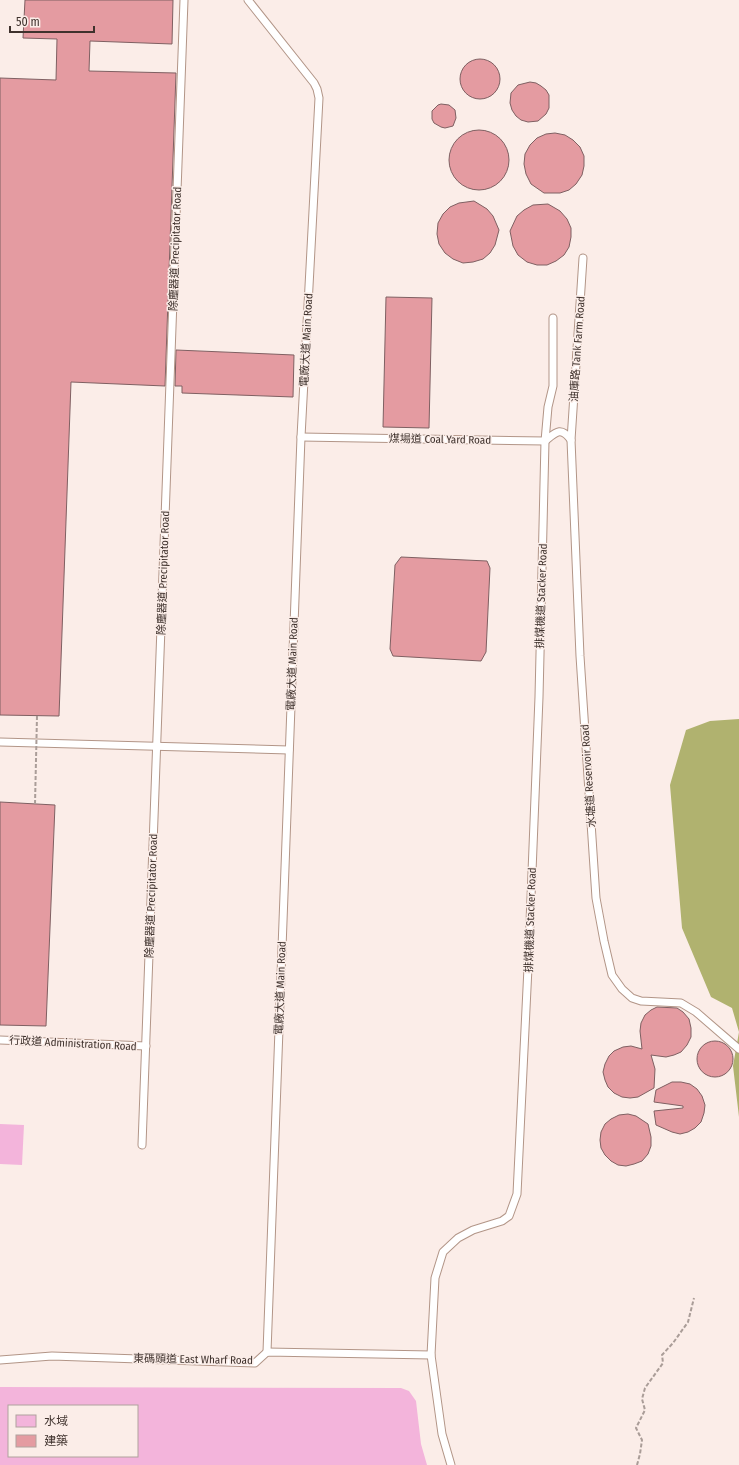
<svg xmlns="http://www.w3.org/2000/svg" width="739" height="1465" font-family="'Fira Sans Condensed','Noto Sans TC',sans-serif">
<style>
.forest{fill:#b0b26f}
.water{fill:#f3b4db;fill-rule:evenodd}
.building{fill:#e49ba1;stroke:#7f6062}
.lines{fill:none;stroke-linecap:round;stroke-linejoin:round}
.lane-casing{stroke:#b29587;stroke-width:9}
.path{stroke:#aa9d98;stroke-width:2;stroke-dasharray:4 2;stroke-linecap:butt}
.lane{stroke:#fff;stroke-width:7}
.path-bridge{stroke:#aa9d98;stroke-width:2;stroke-dasharray:4 2;stroke-linecap:butt}
.labels{text-anchor:middle;stroke-width:3;stroke-linejoin:round;paint-order:stroke}
.street-label{font-size:11px;fill:#3f322d;stroke:#fbede8}
</style>
<rect width="100%" height="100%" fill="#fbede8"/>
<!-- forest -->
<path class="forest" d="M739,719V1117L733,1066L739,1032L732,1008L711,997L682,928L670,785L686,730L710,721Z"/>
<!-- water -->
<g class="water">
<path d="M0,1124L24,1125L22,1165L0,1164Z"/>
<path d="M0,1387L401,1388L409,1391L416,1401L421,1444L427,1465H0ZM9,1406H137V1456H9Z"/>
</g>
<!-- building -->
<g class="building">
<path d="M25,0H173L172,44L90,41L89,71L176,73L165,386L71,382L59,716L0,715V78L56,80L57,39L23,38Z"/>
<circle cx="480" cy="79" r="20"/>
<path d="M530,82L536,83L541,86L546,90L549,95V108L546,114L538,121L528,122L521,120L516,116L512,110L510,103L511,93L518,85Z"/>
<path d="M441,104L449,105L455,110L456,118L453,126L445,128L441,127L434,123L432,119V111L438,105Z"/>
<circle cx="479" cy="160" r="30"/>
<path d="M555,133L565,135L573,140L580,147L584,156V166L582,175L576,184L569,190L560,193H544L531,184L526,174L524,164L525,154L530,145L537,138L546,134Z"/>
<path d="M474,201L487,209L493,216L499,230L495,245L490,253L483,259L473,262L463,263L453,259L445,253L439,244L437,234L438,223L443,214L450,207L459,203Z"/>
<path d="M548,204L560,211L567,219L571,228V237L569,247L564,255L556,261L547,265H537L527,262L518,255L513,246L510,231L517,216L524,210L533,205Z"/>
<path d="M386,297L432,298L429,428L383,427Z"/>
<path d="M176,350L294,355L293,397L182,393V386H175Z"/>
<path d="M401,557L487,561L490,568L486,652L481,661L393,656L390,649L395,565Z"/>
<path d="M0,802L55,805L46,1026L0,1025Z"/>
<path d="M657,1007L677,1008L683,1012L689,1019L691,1028V1037L687,1045L681,1052L674,1055L666,1057L651,1055L655,1069L654,1088L638,1097L630,1098L622,1097L614,1093L608,1087L605,1080L603,1072L605,1064L609,1056L614,1051L623,1047L631,1046L642,1049L640,1031L641,1023L645,1015L651,1010Z"/>
<circle cx="715" cy="1059" r="18"/>
<path d="M672,1082H681L690,1084L697,1089L702,1096L705,1105L704,1113L701,1122L695,1128L688,1132L680,1134L672,1132L656,1125L654,1111L683,1108V1106L654,1102L656,1090Z"/>
<path d="M628,1114L636,1116L648,1124L651,1137V1146L648,1154L642,1161L634,1164L626,1166L618,1165L611,1161L605,1155L601,1148L600,1140L601,1132L605,1124L611,1119L619,1115Z"/>
</g>
<g class="lines">
<!-- lane casing -->
<g class="lane-casing">
<g id="lane">
<path d="M248,0L314,83L317,89L319,98L301,437L267,1352"/>
<path d="M583,258L571,440L580,656L596,898L604,941L612,975L622,989L632,998L641,1001L681,1003L696,1012L739,1049"/>
<path d="M301,437L545,441C556,432 561,426 571,440"/>
<path d="M0,742L289,750"/>
<path d="M0,1040L146,1046"/>
<path d="M142,1145L184,0"/>
<path d="M0,1360L52,1356L255,1363L267,1352L431,1355"/>
<path d="M451,1465L442,1434L431,1355L435,1278L443,1252L458,1238L473,1230L502,1221L509,1216L517,1194L529,947L539,697L545,441L548,407L553,386V318"/>
</g>
</g>
<!-- path -->
<path class="path" d="M637,1465L640,1454L642,1440L636,1428L645,1410L642,1399L645,1388L663,1363L662,1355L673,1343L688,1322L694,1298"/>
<!-- lane -->
<use href="#lane" class="lane"/>
<!-- path-bridge -->
<path class="path-bridge" d="M35,804L37,716"/>
</g>
<g class="labels">
<!-- street labels -->
<g class="street-label">
<text transform="translate(175 249) rotate(-88)" y="4">除塵器道 Precipitator Road</text>
<text transform="translate(306 340) rotate(-87)" y="4">電廠大道 Main Road</text>
<text transform="translate(577 349) rotate(-86)" y="4">油庫路 Tank Farm Road</text>
<text transform="translate(440 439) rotate(1)" y="4">煤場道 Coal Yard Road</text>
<text transform="translate(163 573) rotate(-88)" y="4">除塵器道 Precipitator Road</text>
<text transform="translate(541 596) rotate(-88)" y="4">排煤機道 Stacker Road</text>
<text transform="translate(292 664) rotate(-88)" y="4">電廠大道 Main Road</text>
<text transform="translate(588 776) rotate(-94)" y="4">水塘道 Reservoir Road</text>
<text transform="translate(151 896) rotate(-88)" y="4">除塵器道 Precipitator Road</text>
<text transform="translate(530 920) rotate(-88)" y="4">排煤機道 Stacker Road</text>
<text transform="translate(280 988) rotate(-88)" y="4">電廠大道 Main Road</text>
<text transform="translate(73 1043) rotate(3)" y="4">行政道 Administration Road</text>
<text transform="translate(193 1359) rotate(1)" y="4">東碼頭道 East Wharf Road</text>
</g>
</g>
<!-- legend -->
<rect x="8" y="1405" width="130" height="52" fill="#fbede8" stroke="#b0a29d"/>
<rect x="16" y="1415" width="20" height="12" fill="#f3b4db" stroke="#b0a29d"/>
<text x="44" y="1425" font-size="12" fill="#3f322d">水域</text>
<rect x="16" y="1435" width="20" height="12" fill="#e49ba1" stroke="#b0a29d"/>
<text x="44" y="1445" font-size="12" fill="#3f322d">建築</text>
<!-- scale -->
<path d="M10 26v6h84v-6" fill="none" stroke="#3f322d" stroke-width="2"/>
<text x="16" y="26" font-size="12" fill="#3f322d" stroke="#fbede8" stroke-width="3" paint-order="stroke">50 m</text>
</svg>
